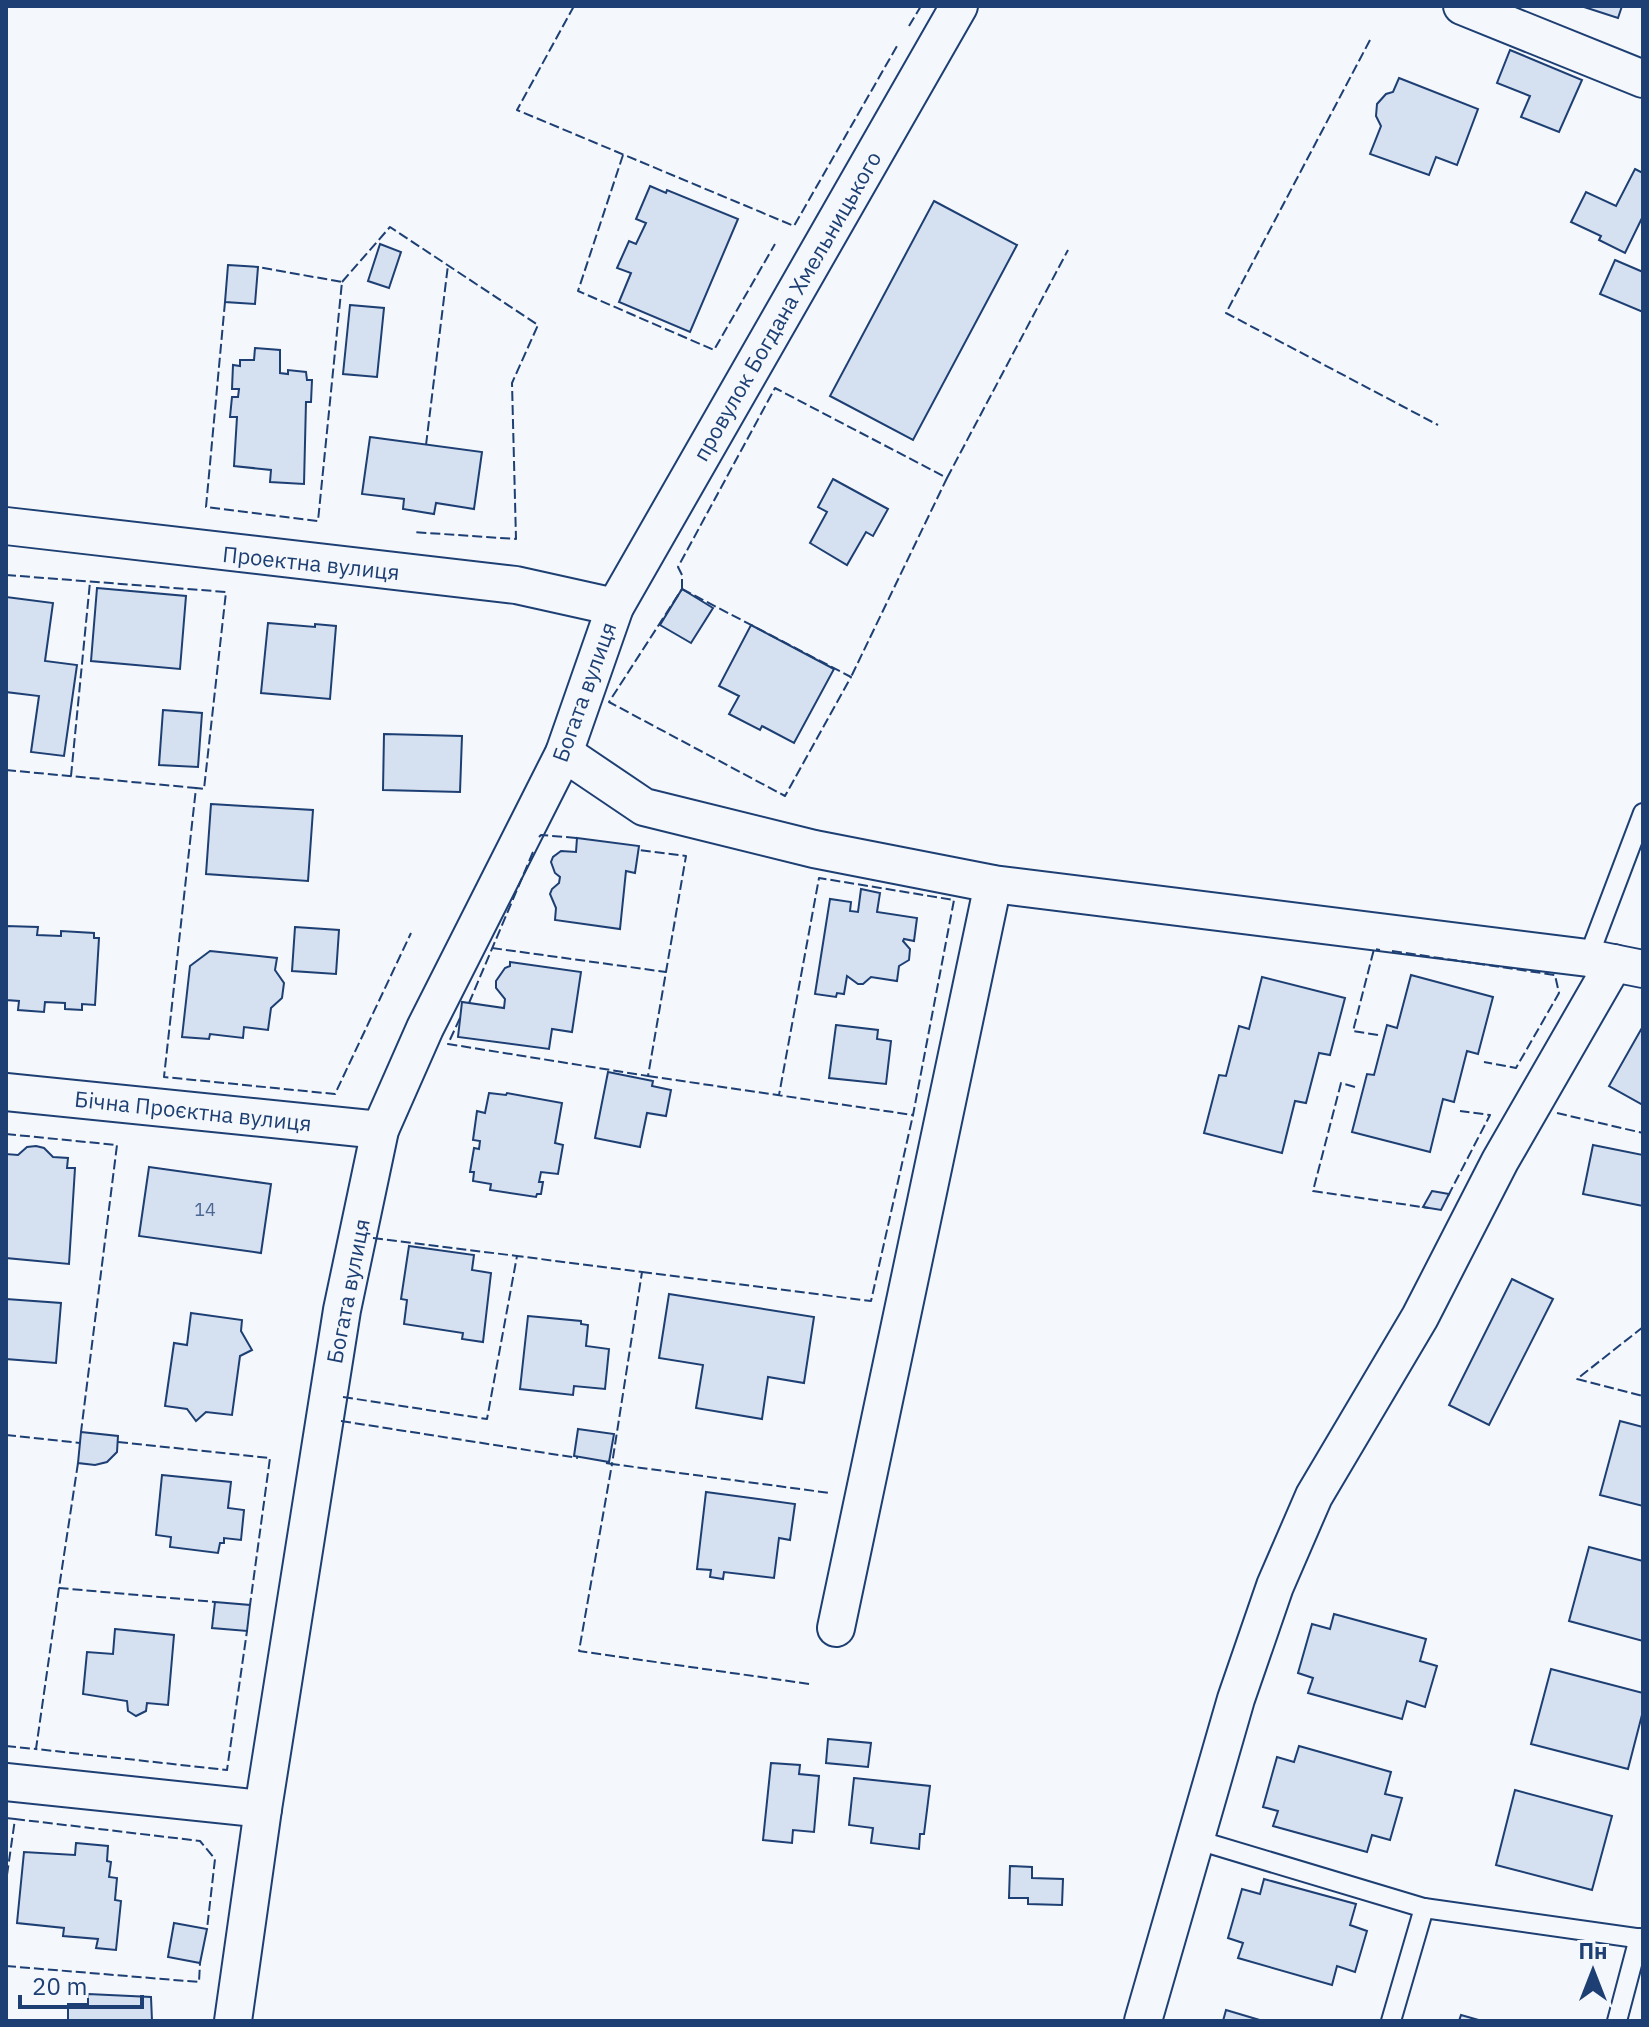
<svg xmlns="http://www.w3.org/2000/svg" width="1649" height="2027" font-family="'IBM Plex Sans',sans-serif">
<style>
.building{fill:#d5e0f0;stroke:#1d3f73;stroke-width:2}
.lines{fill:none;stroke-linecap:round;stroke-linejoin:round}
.lane-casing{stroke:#1d3f73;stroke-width:22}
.street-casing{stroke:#1d3f73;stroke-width:40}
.lane{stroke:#f4f7fb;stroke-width:18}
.street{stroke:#f4f7fb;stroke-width:36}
.fence{stroke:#1d3f73;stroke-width:2;stroke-dasharray:10 4;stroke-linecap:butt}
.labels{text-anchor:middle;stroke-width:6;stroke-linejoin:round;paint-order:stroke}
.number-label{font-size:18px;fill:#4b6792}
.street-label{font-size:22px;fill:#1d3f73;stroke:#f4f7fb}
</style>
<rect width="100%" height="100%" fill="#f4f7fb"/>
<!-- building -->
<g class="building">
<path d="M1581,6H1622L1618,18Z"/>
<path d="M1510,50L1582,80L1559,132L1521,117L1530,96L1497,83Z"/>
<path d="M1399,78L1478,109L1457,165L1436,157L1429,175L1370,154L1381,126L1376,116L1377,104L1386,94L1393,92Z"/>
<path d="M1635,169L1643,173V216L1625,253L1599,240L1601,236L1571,222L1586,192L1616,206Z"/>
<path d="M650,186L666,193L667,190L738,219L690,332L619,302L631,273L617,268L629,241L636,244L646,223L636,219Z"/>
<path d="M934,201L1017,245L913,440L830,396Z"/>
<path d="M380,244L401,252L389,288L368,281Z"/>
<path d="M1615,260L1643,272V312L1600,294Z"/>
<path d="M228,265L258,267L255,304L225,302Z"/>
<path d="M350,305L384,308L377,377L343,374Z"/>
<path d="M255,348L280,350V373L288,374V370L306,372L307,380H312L311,402H306L304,484L270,482L271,470L234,466L237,417H230L232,397H238L239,389H232L233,365L240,366V360H254Z"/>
<path d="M370,437L482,452L474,509L436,503L434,514L403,509L404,499L362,494Z"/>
<path d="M833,479L888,509L873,536L866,532L847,565L810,543L827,512L818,507Z"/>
<path d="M97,588L186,596L180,669L91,661Z"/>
<path d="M682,589L713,608L691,643L660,625Z"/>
<path d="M6,597L53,603L45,661L77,665L64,756L31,752L39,696L6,692Z"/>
<path d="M268,623L315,627V624L336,626L330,699L261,693Z"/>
<path d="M751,625L834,669L794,743L762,726L760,730L729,714L739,696L719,686Z"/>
<path d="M163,710L202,713L198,767L159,765Z"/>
<path d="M384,734L462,736L460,792L383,790Z"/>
<path d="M211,804L313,810L308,881L206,874Z"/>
<path d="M577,838L639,846L635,873L626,871L620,929L555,920L556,908L550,894L552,889L559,883L560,877L555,873L551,862L553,857L561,851L576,852Z"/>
<path d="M861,889L880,893L877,912L917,918L914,941L904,939L903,941L910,949L909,960L899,966L897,981L871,977L863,984H858L847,976L844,994L837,993L836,997L815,994L830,899L851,902L850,911L858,912Z"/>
<path d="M6,926L38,927L37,935L61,936V931L94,933V938H99L95,1005L82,1004V1010L65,1009V1003L45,1002L44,1012L18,1010L19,1001L6,1000Z"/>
<path d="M295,927L339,930L336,974L292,971Z"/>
<path d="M210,951L277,958L275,970L284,983L282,998L271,1008L268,1030L244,1027L243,1038L210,1034L209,1039L182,1037L190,966Z"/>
<path d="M510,962L581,972L572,1032L552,1029L549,1049L458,1037L462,1002L504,1008L505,999L496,988V981L505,968L510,966Z"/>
<path d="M1411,975L1493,997L1478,1054L1467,1051L1454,1102L1443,1099L1430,1152L1352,1132L1367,1074L1374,1075L1387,1025L1397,1028Z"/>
<path d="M1262,977L1345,998L1330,1055L1319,1053L1306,1103L1295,1101L1282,1153L1204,1133L1219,1075L1226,1076L1239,1026L1249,1029Z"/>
<path d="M836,1025L878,1030L877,1039L891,1041L886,1084L829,1078Z"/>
<path d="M1643,1026V1105L1609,1086Z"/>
<path d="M608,1072L653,1081L652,1086L671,1090L666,1116L647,1113L640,1147L595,1138Z"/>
<path d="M489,1093L506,1095L507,1093L562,1103L555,1143L563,1145L558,1174L541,1172L539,1182H543L541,1194H537L536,1197L490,1190L491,1184L473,1181L474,1172H470L474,1148L479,1149L480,1141L473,1140L477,1111L485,1113Z"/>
<path d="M1593,1145L1643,1155V1206L1583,1194Z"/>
<path d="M36,1146L44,1148L53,1157L68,1158L67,1168H75L69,1264L6,1258V1154L18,1155L27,1147Z"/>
<path d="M149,1167L271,1184L261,1253L139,1236Z"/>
<path d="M1432,1191L1449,1194L1441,1210L1423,1207Z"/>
<path d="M409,1246L474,1255L472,1270L491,1273L483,1342L462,1339L463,1333L404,1324L407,1300L401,1299Z"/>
<path d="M1512,1279L1553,1299L1489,1425L1449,1405Z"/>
<path d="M669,1294L814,1317L804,1383L768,1377L762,1419L696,1408L703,1365L659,1358Z"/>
<path d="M6,1299L61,1303L56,1363L6,1359Z"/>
<path d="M191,1313L242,1320L241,1331L252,1350L240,1356L232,1415L206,1412L196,1421L187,1409L165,1406L174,1343L187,1345Z"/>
<path d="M528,1316L581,1321V1324L588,1325L586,1346L609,1349L605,1389L574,1386L573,1395L520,1389Z"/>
<path d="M1620,1421L1643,1427V1506L1600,1495Z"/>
<path d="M578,1429L614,1434L609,1462L574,1456Z"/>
<path d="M81,1432L118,1436L117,1452L107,1462L95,1465L78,1463Z"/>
<path d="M162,1475L231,1482L228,1508L244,1510L241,1540L224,1538V1543H220L218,1553L170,1547L171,1537L156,1535Z"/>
<path d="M706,1492L795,1504L790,1540L779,1538L774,1578L724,1572L723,1579L710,1577L711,1570L697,1569Z"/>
<path d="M1589,1547L1643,1561V1641L1569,1621Z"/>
<path d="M215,1602L250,1605L247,1631L212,1628Z"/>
<path d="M1334,1614L1426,1639L1420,1661L1437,1666L1425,1707L1407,1701L1402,1719L1308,1693L1313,1678L1298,1673L1312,1624L1330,1629Z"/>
<path d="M115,1629L174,1635L168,1705L147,1703L146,1711L136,1716L128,1711L127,1701L83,1694L87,1652L113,1654Z"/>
<path d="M1551,1669L1643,1693V1711L1628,1769L1531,1744Z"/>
<path d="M828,1739L871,1743L868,1767L826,1763Z"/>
<path d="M1299,1746L1391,1772L1385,1794L1402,1798L1390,1840L1372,1835L1367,1852L1273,1826L1278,1811L1263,1807L1277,1757L1294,1762Z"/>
<path d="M771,1763L800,1765L799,1774L819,1776L814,1832L793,1830L792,1843L763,1840Z"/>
<path d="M854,1778L930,1786L924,1834H920L919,1849L871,1843L873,1828L849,1825Z"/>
<path d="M1515,1790L1612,1816L1592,1890L1496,1865Z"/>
<path d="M76,1843L108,1846L107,1861L111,1862L109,1877L117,1878L115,1900L121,1901L116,1950L96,1948L98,1939L63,1936L64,1928L17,1923L24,1852L75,1855Z"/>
<path d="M1010,1866L1032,1867V1878L1063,1879L1062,1905L1028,1904V1898H1009Z"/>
<path d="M1264,1879L1356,1904L1350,1925L1367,1931L1355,1972L1337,1966L1332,1985L1238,1958L1243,1943L1228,1938L1242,1889L1260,1894Z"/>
<path d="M174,1923L207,1929L200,1963L168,1957Z"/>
<path d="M88,1994L151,1997L152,2021H68V2004H88Z"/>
<path d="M1226,2010L1263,2021H1223Z"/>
<path d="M1461,2015L1482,2021H1459Z"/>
</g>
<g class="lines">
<!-- lane casing -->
<g class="lane-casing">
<g id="lane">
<path d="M1588,958L1643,813"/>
<path d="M1194,1839L1424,1908L1643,1939"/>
<path d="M1391,2021L1424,1908"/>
<path d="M1617,2021L1639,1938"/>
</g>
</g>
<!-- street casing -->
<g class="street-casing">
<g id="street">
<path d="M1462,6L1643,79"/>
<path d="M6,526L516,585L615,607"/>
<path d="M564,753L644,807L814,849L993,884L1588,958L1643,969"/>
<path d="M6,1092L380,1130"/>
<path d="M836,1628L993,884"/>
<path d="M6,1782L263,1809"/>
<path d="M233,2021L263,1809L342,1310L380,1130L425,1028L564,753L615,607L959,6"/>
<path d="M1143,2021L1236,1699L1275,1586L1314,1496L1420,1317L1500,1161L1614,963"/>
</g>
</g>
<!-- lane -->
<use href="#lane" class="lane"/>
<!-- street -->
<use href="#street" class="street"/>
<!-- fence -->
<g class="fence">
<path d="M574,6L517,110L794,226L897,46"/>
<path d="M909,26L921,6"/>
<path d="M1370,40L1226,313L1438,425"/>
<path d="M623,155L578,291L714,350L775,244"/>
<path d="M342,282L390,227L538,325L512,383L516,539L413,532"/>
<path d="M225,302L206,507L318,521L342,282L258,267"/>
<path d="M426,445L448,265"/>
<path d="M947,478L1068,250"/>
<path d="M6,575L226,592L204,789L196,788"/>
<path d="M682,589L851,677L785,796L609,702Z"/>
<path d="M682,589V575L678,567L775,388L947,478L851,677"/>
<path d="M6,770L196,788L164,1077L335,1094L411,933"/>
<path d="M71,776L90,582"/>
<path d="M539,837L541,835L577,838"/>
<path d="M492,948L666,972"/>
<path d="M1392,951L1555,975L1559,993L1516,1068L1484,1062"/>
<path d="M469,1003L533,852"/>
<path d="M460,1018L448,1044L648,1076L686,856L638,850"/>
<path d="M1378,1035L1353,1031L1374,949L1380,950"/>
<path d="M648,1076L913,1115L954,900L819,878L779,1095"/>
<path d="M1355,1087L1341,1083L1313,1191L1429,1208"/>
<path d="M1557,1113L1643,1133"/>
<path d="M6,1134L117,1145L81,1432"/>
<path d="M1448,1196L1490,1115L1460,1111"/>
<path d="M373,1238L517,1256"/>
<path d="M642,1272L871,1301L913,1115"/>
<path d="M1643,1327L1577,1379L1643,1396"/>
<path d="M343,1397L487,1419L517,1256L642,1272L612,1464L606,1463"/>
<path d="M341,1421L578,1458"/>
<path d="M6,1435L80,1443"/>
<path d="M118,1442L270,1458L250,1605"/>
<path d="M78,1463L59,1588L215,1602"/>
<path d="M59,1588L36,1749L227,1770L247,1631"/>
<path d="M809,1684L579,1651L612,1464L830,1493"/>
<path d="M6,1746L36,1749"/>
<path d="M6,1818L15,1819L6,1882"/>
<path d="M15,1819L200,1841L215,1859L207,1929"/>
<path d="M6,1966L199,1982L200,1963"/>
</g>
</g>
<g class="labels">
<!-- number labels -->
<g class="number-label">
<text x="205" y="1216">14</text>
</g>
<!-- street labels -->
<g class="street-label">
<text transform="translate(787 306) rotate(-60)" y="8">провулок Богдана Хмельницького</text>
<text transform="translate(311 563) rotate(6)" y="8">Проектна вулиця</text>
<text transform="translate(584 692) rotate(-70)" y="8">Богата вулиця</text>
<text transform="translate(193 1111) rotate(6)" y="8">Бічна Проєктна вулиця</text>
<text transform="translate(348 1291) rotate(-79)" y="8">Богата вулиця</text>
</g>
</g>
<!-- border -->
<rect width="1649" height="2027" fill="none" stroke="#1d3f73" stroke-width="16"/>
<!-- north arrow -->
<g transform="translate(1593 1971)" stroke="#f4f7fb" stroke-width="6" paint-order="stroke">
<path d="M0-6L14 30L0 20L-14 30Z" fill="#1d3f73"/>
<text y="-12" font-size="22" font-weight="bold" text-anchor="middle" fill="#1d3f73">Пн</text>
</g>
<!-- scale -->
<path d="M20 1995v12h122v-12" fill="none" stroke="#1d3f73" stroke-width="4"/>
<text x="32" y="1995" font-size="24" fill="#1d3f73" stroke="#f4f7fb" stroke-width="6" paint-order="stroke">20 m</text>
</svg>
